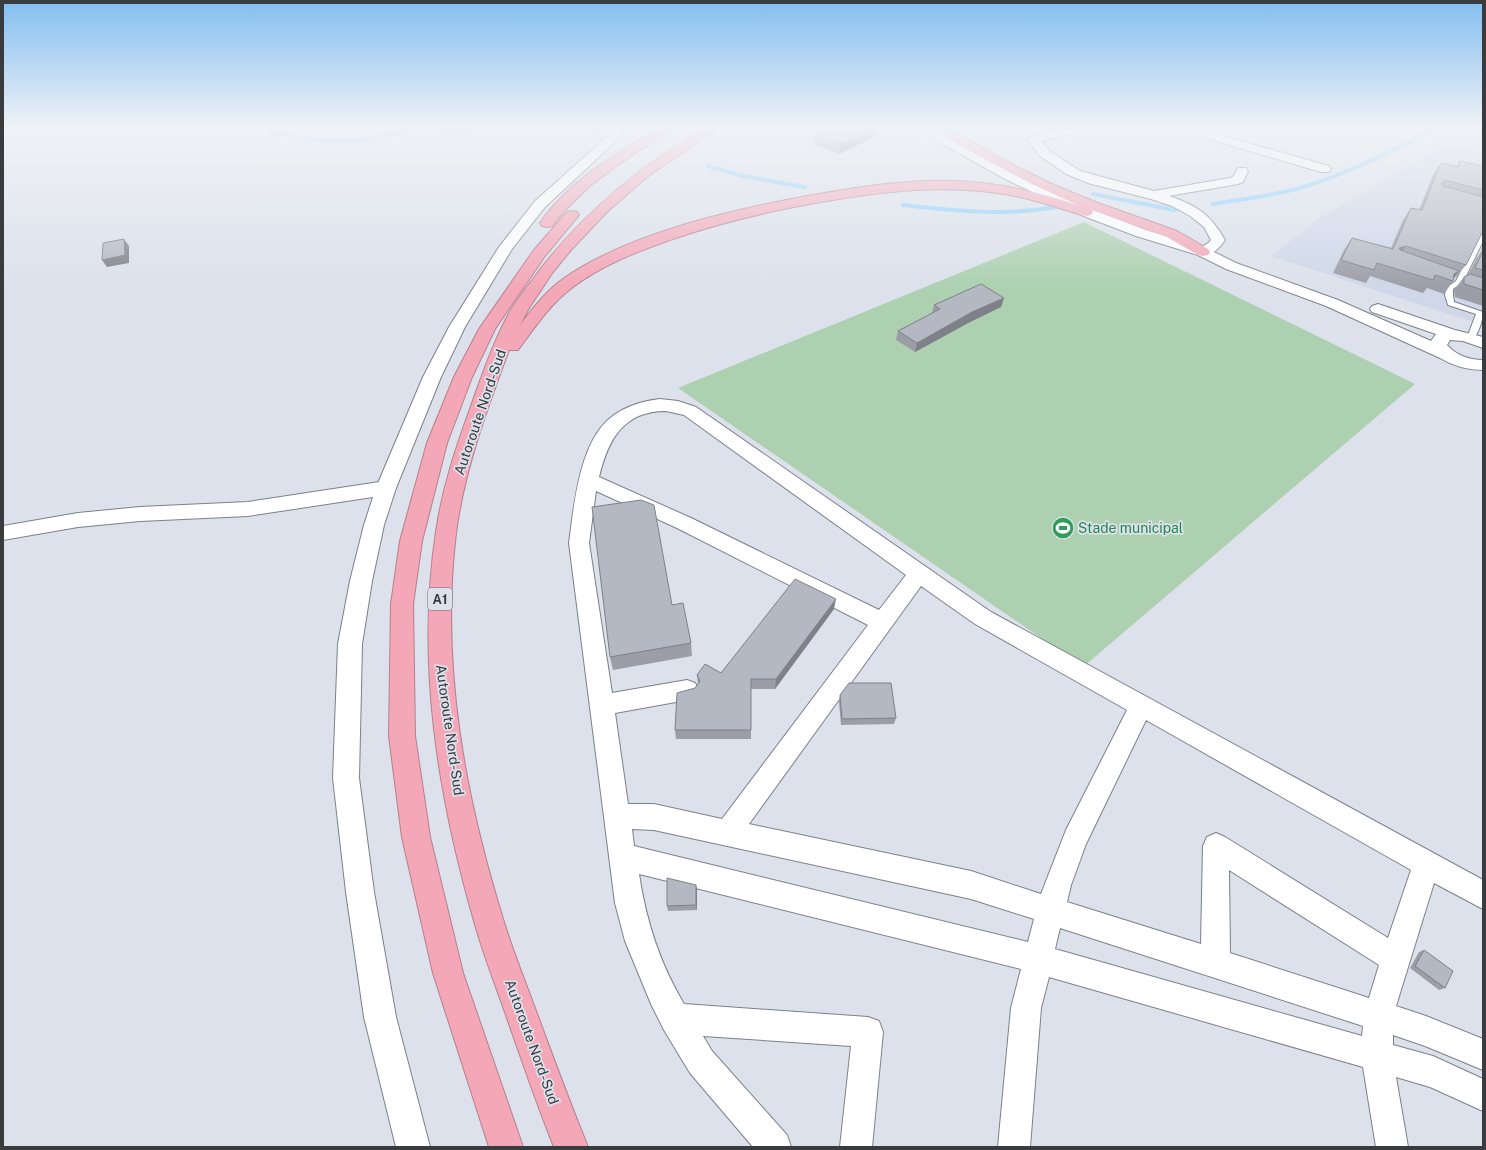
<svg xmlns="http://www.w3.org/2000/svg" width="1486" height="1150" font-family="'Public Sans',sans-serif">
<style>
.built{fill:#cfd7e8}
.green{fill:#acd0b0}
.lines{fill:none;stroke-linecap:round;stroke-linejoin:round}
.stream{stroke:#8ccefc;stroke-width:4}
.service-casing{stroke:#7c808a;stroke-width:2}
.minor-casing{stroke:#7c808a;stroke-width:2}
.tertiary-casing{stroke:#7c808a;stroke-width:2}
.secondary-casing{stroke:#7c808a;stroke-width:2}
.motorway-casing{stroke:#b3818d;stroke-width:2}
.service{fill:#fff;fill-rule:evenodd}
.minor{fill:#fff;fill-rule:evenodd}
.tertiary{fill:#fff;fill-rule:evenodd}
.secondary{fill:#fff;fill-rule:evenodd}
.motorway{fill:#f4a7b7;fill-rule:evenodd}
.wall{fill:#9b9ea7}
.shaded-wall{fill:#7e8188}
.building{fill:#b4b8c2;stroke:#7e8188}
.labels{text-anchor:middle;stroke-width:3.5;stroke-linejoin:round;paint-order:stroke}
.shield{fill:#dce1eb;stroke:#6a6d73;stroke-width:1}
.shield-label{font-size:13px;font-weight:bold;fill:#393b3f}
.street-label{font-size:14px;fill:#393b3f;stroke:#dce1eb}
.leisure-label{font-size:14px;fill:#27864d;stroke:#dce1eb;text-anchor:start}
</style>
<rect width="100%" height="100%" fill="#dce1eb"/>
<!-- built -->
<path class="built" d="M1448,145L1483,152V325L1271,256L1317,220L1399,171Z"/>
<!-- green -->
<path class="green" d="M1084,222L1415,384L1083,667L678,388Z"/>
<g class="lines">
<!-- stream -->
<g class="stream">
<path d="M267,129L274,133L324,141H356L415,130L458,132L489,130L515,131L525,129"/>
<path d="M585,129L597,133"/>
<path d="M1479,129L1483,131"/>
<path d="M708,166L743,176L805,187"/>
<path d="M1093,194L1175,210"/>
<path d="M1213,204C1242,199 1272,196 1300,188C1347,174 1391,152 1434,129"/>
<path d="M903,205C954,211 1005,216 1056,207"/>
</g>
<!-- service casing -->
<g class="service-casing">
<path id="service" d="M1483,232V241L1463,282L1453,289V295L1454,302L1483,312C1483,318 1478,338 1471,340L1467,338L1476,314L1448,305L1445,295L1446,288L1456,281L1480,234Z"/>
</g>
<!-- minor casing -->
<g class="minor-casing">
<g id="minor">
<path d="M1064,129H1091L1089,131L1056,137L1041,142L1051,152L1080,171L1154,191L1230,178L1233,177L1238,168H1246L1248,171L1243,182L1238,184L1169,196C1198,206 1210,214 1225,240C1219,249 1210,258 1198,255L1196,252C1200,246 1207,246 1211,240L1204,227L1190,216L1172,206L1151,199L1088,183L1066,174L1039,155L1028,140L1030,137Z"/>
<path d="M1180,129H1198L1329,166L1331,169L1329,172H1321L1182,131Z"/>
<path d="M1277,129H1294L1295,130L1293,132L1289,134L1279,131Z"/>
<path d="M660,399L678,401L696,407L991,612L1483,880V909L1434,883L1396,1006L1426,1016L1483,1039V1070L1425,1046L1393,1035V1045L1433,1056L1483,1079V1111L1430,1087L1396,1077L1408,1147H1376L1363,1067L1049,977L1041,1008L1030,1147H998L1011,1008L1021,969L639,874C646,921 660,964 684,1004L868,1017L879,1021L883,1032L872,1147H840L851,1046L703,1036L712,1051L787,1135L791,1147H753L690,1073L664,1030L651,1004L625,941L615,903L569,543C574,506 579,445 609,419C623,407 642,401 660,399ZM666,411L684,415L906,575L879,610L691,518L599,477C608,440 623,411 666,411ZM596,491L677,528L868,625L722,819L654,804H628L615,713L687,700L695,697L699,690L695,683L687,680L612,693L589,543ZM921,586L975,624L1127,710L1066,830L1041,894L971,871L749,824ZM1146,720L1411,870L1388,938L1225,837L1216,833L1207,837L1203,846L1201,944L1067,902L1071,885L1086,844ZM632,829L654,830L971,899L1034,919L1028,942L634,846ZM1229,870L1379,965L1369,998L1230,953ZM1060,928L1363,1026L1362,1036L1055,949Z"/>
<path d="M386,481L393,483L396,488L393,493L386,495L248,516L140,521L78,527L3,540V526L78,513L140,507L248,502Z"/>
</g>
</g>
<!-- tertiary casing -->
<g class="tertiary-casing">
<path id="tertiary" d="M616,129H629L545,207L512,249L465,327L441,377L396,488L384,525L372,581L362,644L359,778L374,892L396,1017L430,1147H396L364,1017L346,892L333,778L338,644L350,581L364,525L376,488L423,377L449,327L499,247L535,201Z"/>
</g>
<!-- secondary casing -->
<g class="secondary-casing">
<path id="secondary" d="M919,129H934L1017,174L1091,209L1146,230L1208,249L1236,263L1338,300L1431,341L1436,334L1372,312L1370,309L1372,306L1378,304L1455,330L1483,337V348L1463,341L1450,340L1447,345C1456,355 1469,360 1483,360V370C1468,370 1453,366 1440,358L1326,306L1226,269L1198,255L1136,236L1081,215L1007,180L921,132Z"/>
</g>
<!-- motorway casing -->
<g class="motorway-casing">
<g id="motorway">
<path d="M658,129H672L622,162L591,185L564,211L552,226L547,227L542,226L540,223C569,181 615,154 658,129Z"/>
<path d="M703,129H717L647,177L608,211L571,250L553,272L529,308L520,325C533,308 546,291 563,279C628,233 735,209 813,195C860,187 907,179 954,181C997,182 1038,192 1078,205C1028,184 982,158 936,132L934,129H949L1017,167L1054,185L1098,203L1177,231L1208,249L1210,252L1208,255L1203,256L1198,255L1167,237L1092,210L1093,212L1091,215L1086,216C1070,212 1055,206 1039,202C1020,196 1000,193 981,191C931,186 882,192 833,200C778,209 725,221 673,239C638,251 602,265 573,287C550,304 535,327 518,350H509C487,409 464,471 456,533C440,665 465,797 504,922C512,948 522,974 532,1000C550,1049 568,1098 588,1147H554C537,1105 522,1061 507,1018C496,986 483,954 474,921C438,796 416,663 436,532C442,489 456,447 471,406C481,378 491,348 505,321C512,306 523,292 533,279C579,216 636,169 703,129Z"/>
<path d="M572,211L577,212L579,215L545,256L495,329L472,377L447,443L422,541L413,604L415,736L430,837L463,973L523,1147H489L433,973L402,837L389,736L391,604L400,541L427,443L454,377L479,329L534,250L567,212Z"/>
</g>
</g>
<!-- service -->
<use href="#service" class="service"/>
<!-- minor -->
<use href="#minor" class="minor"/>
<!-- tertiary -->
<use href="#tertiary" class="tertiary"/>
<!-- secondary -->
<use href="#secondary" class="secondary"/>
<!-- motorway -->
<use href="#motorway" class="motorway"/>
</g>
<!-- wall -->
<g class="wall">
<path d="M1040,129H1058L1048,131Z"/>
<path d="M815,134L876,136L839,154L814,144Z"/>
<path d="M1460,161L1483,166V231L1466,265L1456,277H1455L1453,281L1444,294L1427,288L1423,293L1370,276L1366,283L1333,273L1344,250L1352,238L1391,248L1403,220L1411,208L1419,210L1433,175L1441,163L1456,167Z"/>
<path d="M1483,249V306L1455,297L1454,290L1464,277L1468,275L1476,259Z"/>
<path d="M1004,298L1001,307L970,322L915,352L896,340L898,331L932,313L934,305Z"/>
<path d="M672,605L691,643L692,656L613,670L610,657Z"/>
<path d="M834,609L775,689H751V739H676L675,730L698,684L697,675L721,673Z"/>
<path d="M840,695L896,718L894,724L841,725L839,702Z"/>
<path d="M696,885L697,890V910L668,911L667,906Z"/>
<path d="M1424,950L1445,988L1439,990L1410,968L1419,952Z"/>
</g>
<!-- shaded-wall -->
<g class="shaded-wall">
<path d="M871,129H876V136L839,154L840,144Z"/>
<path d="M1049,129H1058L1048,131Z"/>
<path d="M124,239L129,246V263L107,267L102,260Z"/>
<path d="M1406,246L1397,259L1399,248Z"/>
<path d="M1459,271L1452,280L1454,274Z"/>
<path d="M1004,298L1001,307L970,322L915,352L917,343L972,312Z"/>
<path d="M836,599L834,609L775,689L776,679Z"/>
<path d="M696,885L697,890V910L696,905Z"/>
</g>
<!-- building -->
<g class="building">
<path d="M827,129H871L840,144L815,134Z"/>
<path d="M1460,161L1483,166V190L1445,180L1441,184L1443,186L1483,197V231L1466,265L1406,246L1399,248L1400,250L1459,271L1454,274L1453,281L1435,275L1433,280L1377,263L1374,270L1341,260L1352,238L1393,249L1411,208L1422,210L1441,163L1458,167Z"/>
<path d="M124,239L125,255L102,260L103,243Z"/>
<path d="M1483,251V270L1475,268Z"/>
<path d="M1470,274L1483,278V290L1464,284V277Z"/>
<path d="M981,284L1004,298L972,312L917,343L898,331L940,309L934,305Z"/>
<path d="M641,500L654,505L672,605L683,603L691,643L610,657L592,507Z"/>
<path d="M795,579L836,599L776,679H751V730H675L677,693L695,688L700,681L697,675L705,664L721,673Z"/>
<path d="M849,683H891L896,718L842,719L840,695Z"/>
<path d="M667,878L696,885V905L667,906Z"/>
<path d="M1424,950L1453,971L1445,988L1415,966Z"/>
</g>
<!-- sky -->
<linearGradient id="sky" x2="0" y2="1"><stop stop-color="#83bef0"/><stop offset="0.44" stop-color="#eff2f6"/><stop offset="1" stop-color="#eff2f6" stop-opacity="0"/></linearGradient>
<rect width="1486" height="290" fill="url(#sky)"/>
<!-- icons -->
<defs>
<g id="stadium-disc" transform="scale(1.15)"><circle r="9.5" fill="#2e9e5b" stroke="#dce1eb"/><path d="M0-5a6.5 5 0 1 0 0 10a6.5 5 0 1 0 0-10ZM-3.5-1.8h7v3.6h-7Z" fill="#fff"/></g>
</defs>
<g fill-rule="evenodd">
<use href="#stadium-disc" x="1063" y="528"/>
</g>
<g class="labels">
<!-- shield labels -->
<rect class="shield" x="428" y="588" width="24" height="22" rx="3"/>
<g class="shield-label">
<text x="440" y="604">A1</text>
</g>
<!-- street labels -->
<g class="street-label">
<text transform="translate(480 412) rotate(-71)" y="5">Autoroute Nord-Sud</text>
<text transform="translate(450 730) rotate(82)" y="5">Autoroute Nord-Sud</text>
<text transform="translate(532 1042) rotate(70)" y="5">Autoroute Nord-Sud</text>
</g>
<!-- leisure labels -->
<g class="leisure-label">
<text x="1078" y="533">Stade municipal</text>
</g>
</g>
<!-- border -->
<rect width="1486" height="1150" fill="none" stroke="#393b3f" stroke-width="8"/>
</svg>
